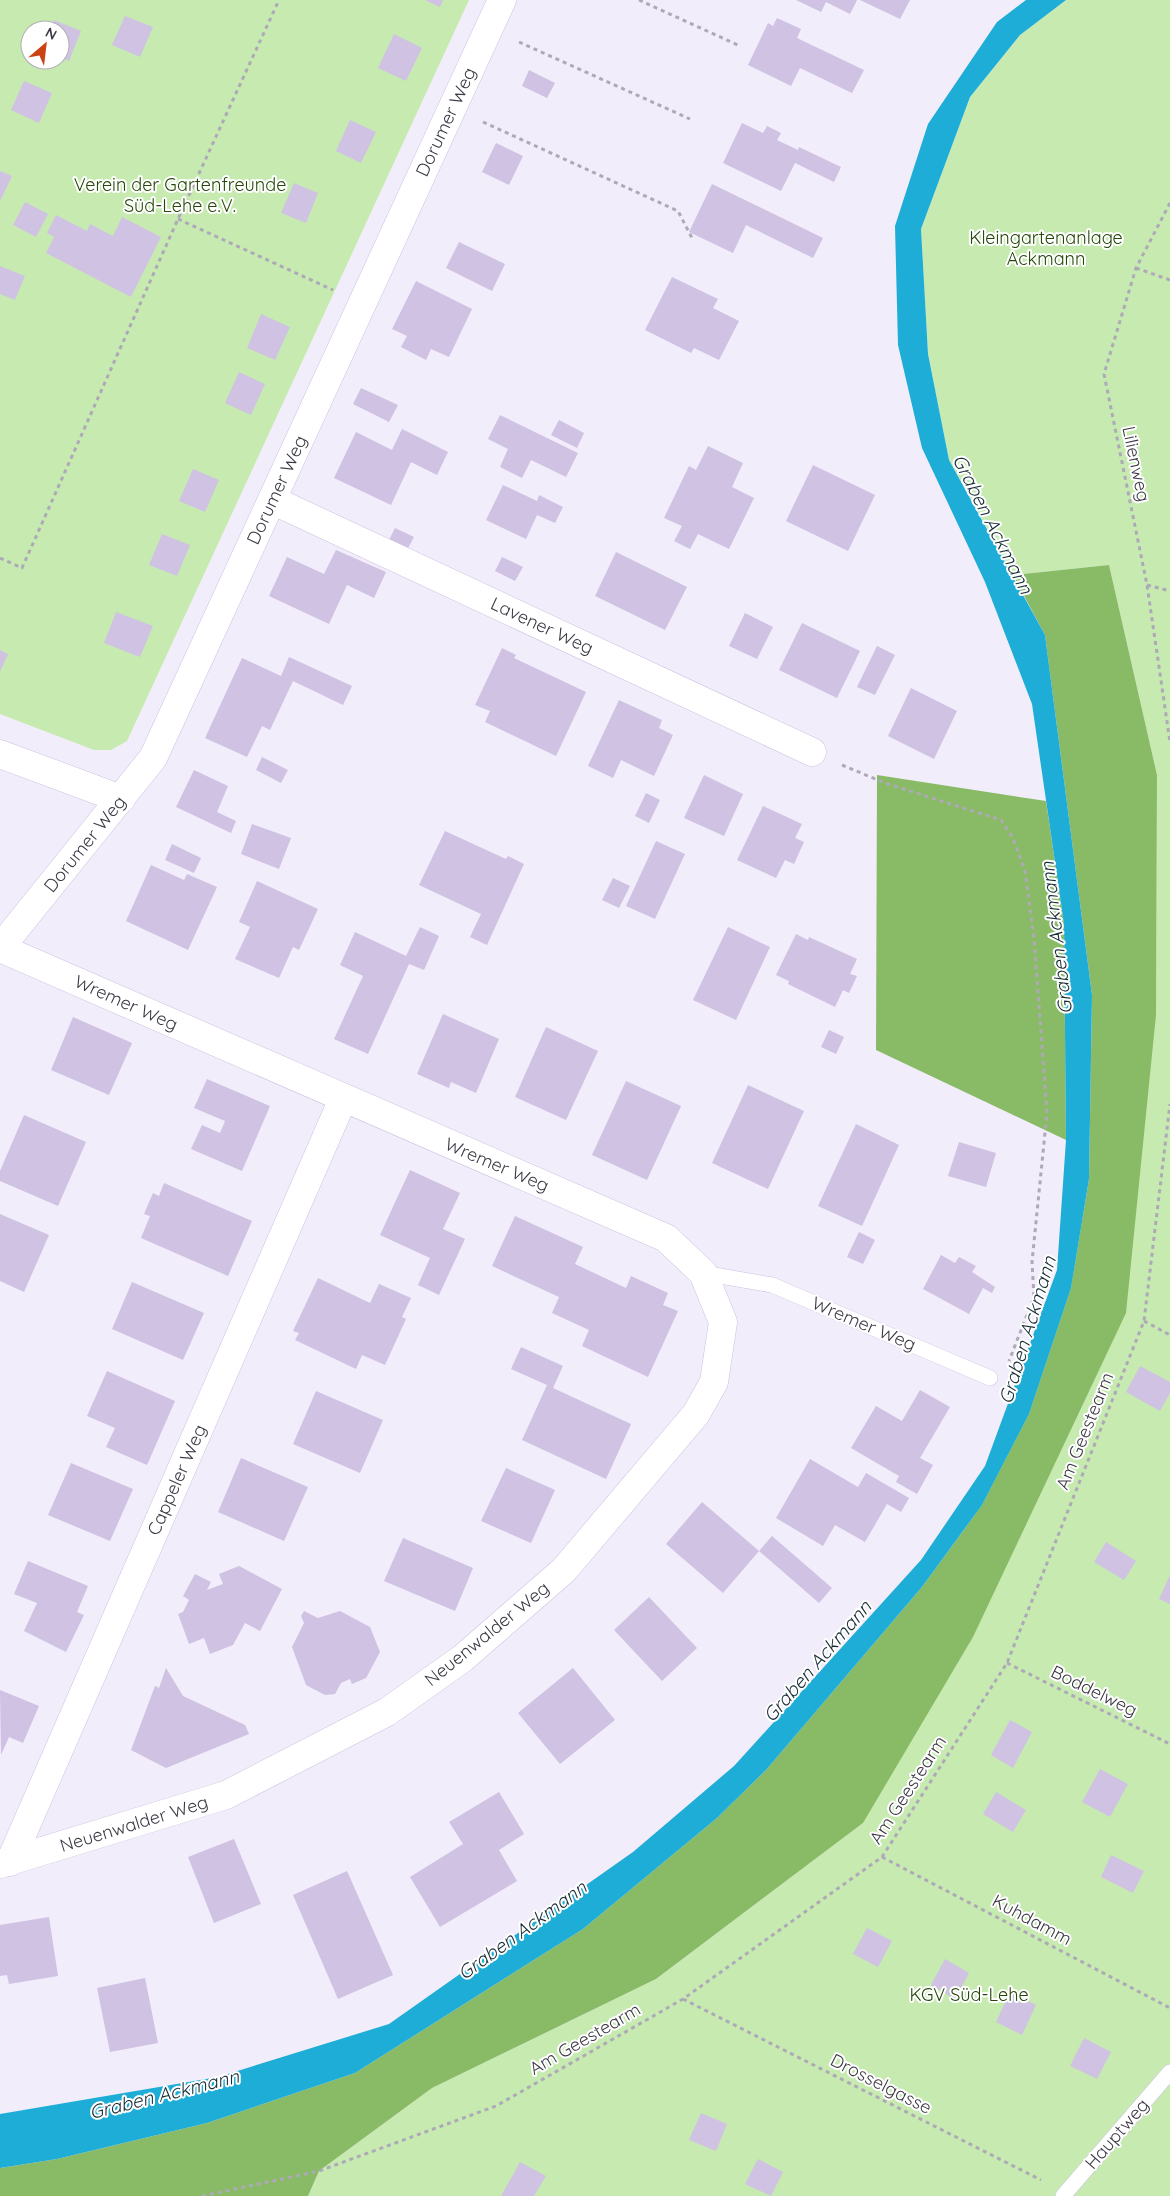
<svg xmlns="http://www.w3.org/2000/svg" width="1170" height="2196" font-family="Quicksand,sans-serif">
<style>
.green{fill:#c7eab1;fill-rule:evenodd}
.forest{fill:#89bb67}
.water{fill:#1dadd7}
.building{fill:#cfc2e3}
.lines{fill:none;stroke-linecap:round;stroke-linejoin:round}
.service-casing{stroke:#cec1e1;stroke-width:16}
.minor-casing{stroke:#cec1e1;stroke-width:29}
.path{stroke:#aea9b6;stroke-width:3;stroke-dasharray:4 4;stroke-linecap:butt}
.service{stroke:#fff;stroke-width:15}
.minor{stroke:#fff;stroke-width:28}
.labels{text-anchor:middle;stroke-width:4;stroke-linejoin:round;paint-order:stroke}
.street-label{font-size:18px;fill:#3e3946;stroke:#fff}
.park-label{font-size:18px;fill:#264609;stroke:#fff}
.water-label{font-size:19px;font-style:italic;fill:#172d35;stroke:#fff}
</style>
<rect width="100%" height="100%" fill="#f2edfa"/>
<!-- green -->
<g class="green">
<path d="M0,0H469L127,741L111,750H94L0,714ZM30,30H60V60H30Z"/>
<path d="M1066,0H1170V2196H308L319,2171L432,2088L656,1979L863,1823L1156,1015L1157,775L1109,565L1013,575L949,460L928,354L921,229L970,97L1020,35Z"/>
</g>
<!-- forest -->
<g class="forest">
<path d="M1109,565L1157,775L1156,1015L1126,1313L973,1637L863,1823L656,1979L432,2088L319,2171L308,2196H0V2168L57,2159L207,2123L355,2073L583,1929L717,1818L766,1770L922,1587L982,1505L1029,1414L1071,1288L1089,1179L1092,995L1045,635L1013,575Z"/>
<path d="M877,775L1046,801L1064,924L1066,1140L876,1050Z"/>
</g>
<!-- water -->
<path class="water" d="M1026,0H1066L1020,35L970,97L921,229L928,354L949,460L1045,635L1092,995L1089,1179L1071,1288L1029,1414L982,1505L922,1587L766,1770L717,1818L583,1929L355,2073L207,2123L57,2159L0,2168V2114L218,2077L389,2024L633,1852L734,1766L921,1560L985,1466L1057,1270L1066,1140L1064,924L1032,704L985,582L922,448L898,345L895,226L928,124L997,22Z"/>
<!-- building -->
<g class="building">
<path d="M425,0H443L440,7Z"/>
<path d="M796,0H857L850,14L826,2L821,12Z"/>
<path d="M860,0H910L900,19Z"/>
<path d="M125,16L153,27L140,57L112,45Z"/>
<path d="M777,18L801,29L797,38L864,70L852,93L800,68L791,86L748,65L768,23L773,26Z"/>
<path d="M54,20L81,31L69,61L60,57V30H50Z"/>
<path d="M394,34L422,48L406,81L378,68Z"/>
<path d="M529,70L555,83L547,98L522,86Z"/>
<path d="M24,81L52,93L39,123L11,110Z"/>
<path d="M350,120L376,132L361,163L336,151Z"/>
<path d="M742,123L763,133L767,126L781,133L777,140L798,150L799,147L841,167L834,182L795,163L781,191L723,163Z"/>
<path d="M496,143L523,156L509,185L482,172Z"/>
<path d="M0,171L12,176L0,201Z"/>
<path d="M294,183L318,193L306,223L281,213Z"/>
<path d="M712,184L823,238L813,258L746,225L733,253L689,232Z"/>
<path d="M25,202L48,214L36,237L13,225Z"/>
<path d="M56,215L87,231L90,224L113,236L122,217L161,237L131,297L46,253L54,237L47,233Z"/>
<path d="M459,242L505,264L492,291L446,268Z"/>
<path d="M0,266L25,276L15,300L0,294Z"/>
<path d="M672,277L718,299L713,308L739,321L719,360L694,348L691,353L645,330Z"/>
<path d="M416,281L472,309L449,357L431,349L426,360L401,347L407,336L392,329Z"/>
<path d="M261,314L290,327L275,360L247,348Z"/>
<path d="M239,372L265,384L251,415L225,403Z"/>
<path d="M361,388L398,405L389,422L353,404Z"/>
<path d="M500,415L578,453L566,477L531,460L522,478L500,467L508,449L488,439Z"/>
<path d="M559,420L584,433L577,448L551,435Z"/>
<path d="M402,429L448,452L437,475L411,462L391,505L334,478L356,432L392,450Z"/>
<path d="M708,446L743,463L732,487L754,498L729,549L698,534L690,549L674,541L682,526L664,518L689,466L696,470Z"/>
<path d="M813,465L875,495L848,551L786,521Z"/>
<path d="M193,469L219,480L205,512L179,501Z"/>
<path d="M503,485L537,501L539,495L563,507L555,523L537,515L526,539L486,520Z"/>
<path d="M395,528L414,537L407,550L389,540Z"/>
<path d="M162,534L190,545L177,576L149,565Z"/>
<path d="M336,550L386,572L374,598L347,585L329,624L269,596L287,557L324,574Z"/>
<path d="M616,552L687,587L665,630L595,596Z"/>
<path d="M502,557L523,567L515,581L495,571Z"/>
<path d="M116,612L153,626L140,657L104,643Z"/>
<path d="M745,613L773,627L757,659L729,646Z"/>
<path d="M802,623L860,651L837,698L779,670Z"/>
<path d="M877,646L895,655L875,695L857,687Z"/>
<path d="M502,648L516,655L514,658L586,692L556,756L485,722L490,711L475,705Z"/>
<path d="M0,650L8,654L0,672Z"/>
<path d="M289,657L352,686L343,705L293,681L270,730L262,726L247,757L205,738L242,658L281,676Z"/>
<path d="M911,688L957,711L934,759L888,736Z"/>
<path d="M619,700L662,720L659,728L673,735L654,776L621,760L613,778L588,766Z"/>
<path d="M262,757L288,770L281,783L256,770Z"/>
<path d="M194,770L228,786L217,812L236,821L231,833L176,807Z"/>
<path d="M704,775L743,794L724,836L684,818Z"/>
<path d="M646,793L660,800L649,823L635,816Z"/>
<path d="M763,806L802,824L795,838L804,842L794,864L785,860L776,878L737,860Z"/>
<path d="M252,824L291,838L279,869L241,854Z"/>
<path d="M445,831L506,859L508,856L524,864L487,945L470,937L481,914L419,885Z"/>
<path d="M656,841L685,854L655,919L626,906Z"/>
<path d="M172,844L201,858L194,873L165,860Z"/>
<path d="M151,865L184,880L187,874L217,887L188,950L126,921Z"/>
<path d="M613,878L630,886L619,908L602,900Z"/>
<path d="M257,881L318,909L299,950L293,947L279,978L235,959L250,927L239,922Z"/>
<path d="M420,927L439,936L424,970L409,964L368,1054L334,1039L363,976L340,965L355,932L406,956Z"/>
<path d="M728,927L770,947L736,1020L693,1000Z"/>
<path d="M796,934L808,940L809,937L857,959L850,974L857,976L849,993L843,990L835,1007L788,984L789,981L776,975Z"/>
<path d="M443,1014L499,1039L476,1093L451,1082L449,1088L417,1074Z"/>
<path d="M73,1017L132,1043L109,1095L51,1070Z"/>
<path d="M546,1027L598,1051L566,1120L515,1097Z"/>
<path d="M829,1030L844,1037L836,1054L821,1047Z"/>
<path d="M207,1079L270,1106L242,1171L191,1149L202,1125L220,1133L225,1121L194,1108Z"/>
<path d="M626,1081L681,1106L647,1180L592,1155Z"/>
<path d="M748,1085L804,1111L768,1189L712,1163Z"/>
<path d="M24,1115L86,1142L58,1206L0,1181V1171Z"/>
<path d="M856,1124L899,1145L862,1226L818,1206Z"/>
<path d="M959,1142L996,1153L986,1187L948,1176Z"/>
<path d="M410,1170L460,1193L443,1229L465,1239L439,1295L418,1285L430,1258L380,1235Z"/>
<path d="M164,1183L252,1221L228,1276L141,1238L150,1216L144,1214L153,1193L159,1196Z"/>
<path d="M0,1214L49,1235L24,1292L0,1281Z"/>
<path d="M515,1216L583,1247L575,1264L626,1288L631,1276L668,1293L663,1305L678,1311L648,1377L582,1346L589,1330L552,1313L559,1297L492,1266Z"/>
<path d="M859,1232L875,1240L863,1264L847,1257Z"/>
<path d="M941,1255L955,1263L959,1257L976,1266L972,1272L995,1287L992,1293L983,1288L969,1314L923,1289Z"/>
<path d="M318,1278L370,1303L379,1284L411,1298L402,1317L406,1319L385,1365L362,1355L356,1369L295,1340L299,1333L293,1331Z"/>
<path d="M132,1282L204,1313L183,1360L112,1329Z"/>
<path d="M521,1347L563,1366L553,1388L631,1424L606,1479L522,1440L547,1385L511,1369Z"/>
<path d="M1140,1366L1170,1382V1393L1160,1411L1126,1392Z"/>
<path d="M107,1371L175,1401L147,1465L106,1447L115,1428L87,1416Z"/>
<path d="M920,1390L950,1407L920,1458L933,1465L917,1494L896,1482L899,1476L851,1448L876,1406L902,1421Z"/>
<path d="M316,1391L383,1420L360,1473L293,1444Z"/>
<path d="M241,1458L308,1487L284,1541L218,1512Z"/>
<path d="M810,1459L858,1487L866,1473L909,1498L901,1512L887,1504L865,1542L835,1525L823,1546L776,1518Z"/>
<path d="M71,1463L133,1489L110,1541L48,1515Z"/>
<path d="M506,1468L555,1490L531,1543L481,1521Z"/>
<path d="M702,1502L759,1551L723,1593L666,1544Z"/>
<path d="M772,1536L832,1588L819,1603L759,1551Z"/>
<path d="M403,1538L473,1568L455,1611L384,1581Z"/>
<path d="M1106,1542L1136,1561L1124,1580L1094,1562Z"/>
<path d="M28,1561L88,1586L77,1612L84,1615L66,1652L24,1631L37,1603L14,1594Z"/>
<path d="M239,1566L282,1589L260,1631L245,1623L233,1645L210,1654L204,1638L189,1644L178,1614L183,1612L189,1600L183,1596L195,1574L211,1582L207,1590L223,1584L219,1574Z"/>
<path d="M1170,1575V1604L1159,1599Z"/>
<path d="M649,1597L697,1648L662,1681L614,1630Z"/>
<path d="M304,1611L318,1618L340,1611L370,1627L380,1652L366,1678L352,1684L350,1679L341,1683L335,1694L325,1695L306,1685L292,1647L304,1623L301,1616Z"/>
<path d="M166,1668L183,1696L245,1725L249,1734L166,1768L131,1750L155,1686L159,1688Z"/>
<path d="M573,1668L615,1720L560,1764L518,1713Z"/>
<path d="M0,1690L39,1706L23,1743L9,1737L1,1755Z"/>
<path d="M1010,1720L1032,1732L1013,1768L991,1755Z"/>
<path d="M1100,1769L1128,1784L1110,1817L1082,1802Z"/>
<path d="M499,1792L524,1834L499,1850L517,1881L440,1927L410,1877L463,1844L449,1822Z"/>
<path d="M996,1792L1026,1810L1013,1832L983,1814Z"/>
<path d="M234,1839L261,1904L214,1923L188,1857Z"/>
<path d="M1111,1855L1144,1871L1133,1893L1101,1877Z"/>
<path d="M347,1871L393,1975L338,1999L293,1895Z"/>
<path d="M49,1917L58,1976L9,1984L7,1975L0,1976V1925Z"/>
<path d="M867,1928L892,1941L878,1967L853,1954Z"/>
<path d="M945,1959L969,1973L955,1999L931,1985Z"/>
<path d="M145,1978L158,2043L110,2052L97,1988Z"/>
<path d="M1010,1992L1036,2005L1022,2035L996,2022Z"/>
<path d="M1084,2038L1111,2052L1097,2079L1070,2066Z"/>
<path d="M701,2113L727,2124L716,2151L689,2140Z"/>
<path d="M758,2159L783,2172L771,2196L745,2184Z"/>
<path d="M520,2162L546,2176L534,2196H501Z"/>
</g>
<g class="lines">
<!-- service casing -->
<g class="service-casing">
<g id="service">
<path d="M703,1273L772,1285L990,1378"/>
<path d="M1063,2196L1170,2072"/>
</g>
</g>
<!-- minor casing -->
<g class="minor-casing">
<g id="minor">
<path d="M272,500L812,752"/>
<path d="M0,754L121,799"/>
<path d="M0,948L153,758L502,0"/>
<path d="M10,1862L343,1099"/>
<path d="M0,1864L226,1795L387,1712L463,1658L564,1570L696,1414L714,1382L723,1322L703,1273L666,1238L0,948"/>
</g>
</g>
<!-- path -->
<g class="path">
<path d="M639,0L740,46"/>
<path d="M519,42L690,119"/>
<path d="M483,122L678,211L692,238"/>
<path d="M1170,203L1136,268L1104,374L1147,585L1170,742"/>
<path d="M178,219L333,290"/>
<path d="M1136,268L1170,280"/>
<path d="M0,558L22,568L178,219L279,0"/>
<path d="M1147,585L1170,591"/>
<path d="M842,765L885,783L1001,820L1013,838L1025,871L1034,938L1047,1113L1032,1262L1034,1297L1009,1361"/>
<path d="M1144,1321L1170,1335"/>
<path d="M1007,1663L1170,1744"/>
<path d="M882,1857L1170,2008"/>
<path d="M683,1999L1041,2180"/>
<path d="M202,2196L319,2171L496,2106L683,1999L882,1857L1007,1663L1144,1321L1170,1104"/>
</g>
<!-- service -->
<use href="#service" class="service"/>
<!-- minor -->
<use href="#minor" class="minor"/>
</g>
<g class="labels">
<!-- street labels -->
<g class="street-label">
<text transform="translate(446 122) rotate(-65)" y="6">Dorumer Weg</text>
<text transform="translate(1136 464) rotate(78)" y="6">Lilienweg</text>
<text transform="translate(277 490) rotate(-65)" y="6">Dorumer Weg</text>
<text transform="translate(542 626) rotate(25)" y="6">Lavener Weg</text>
<text transform="translate(85 844) rotate(-51)" y="6">Dorumer Weg</text>
<text transform="translate(126 1003) rotate(24)" y="6">Wremer Weg</text>
<text transform="translate(497 1165) rotate(23)" y="6">Wremer Weg</text>
<text transform="translate(864 1324) rotate(23)" y="6">Wremer Weg</text>
<text transform="translate(1085 1431) rotate(-68)" y="6">Am Geestearm</text>
<text transform="translate(177 1480) rotate(-66)" y="6">Cappeler Weg</text>
<text transform="translate(487 1634) rotate(-39)" y="6">Neuenwalder Weg</text>
<text transform="translate(1094 1691) rotate(26)" y="6">Boddelweg</text>
<text transform="translate(908 1790) rotate(-57)" y="6">Am Geestearm</text>
<text transform="translate(134 1824) rotate(-17)" y="6">Neuenwalder Weg</text>
<text transform="translate(1032 1920) rotate(28)" y="6">Kuhdamm</text>
<text transform="translate(585 2039) rotate(-30)" y="6">Am Geestearm</text>
<text transform="translate(881 2084) rotate(27)" y="6">Drosselgasse</text>
<text transform="translate(1117 2134) rotate(-49)" y="6">Hauptweg</text>
</g>
<!-- park labels -->
<g class="park-label">
<text x="180" y="191">Verein der Gartenfreunde<tspan x="180" dy="21">Süd-Lehe e.V.</tspan></text>
<text x="1046" y="244">Kleingartenanlage<tspan x="1046" dy="21">Ackmann</tspan></text>
<text x="969" y="2001">KGV Süd-Lehe</text>
</g>
<!-- water labels -->
<g class="water-label">
<text transform="translate(993 524) rotate(63)" y="7">Graben Ackmann</text>
<text transform="translate(1056 938) rotate(-97)" y="7">Graben Ackmann</text>
<text transform="translate(1027 1330) rotate(-73)" y="7">Graben Ackmann</text>
<text transform="translate(817 1661) rotate(-49)" y="7">Graben Ackmann</text>
<text transform="translate(522 1930) rotate(-36)" y="7">Graben Ackmann</text>
<text transform="translate(164 2094) rotate(-14)" y="7">Graben Ackmann</text>
</g>
</g>
<!-- north arrow -->
<g transform="translate(45 45) rotate(28)"><circle r="24" fill="#ffffff" stroke="#b2b0b5"/>
<path d="M0-4L9 19L0 12L-9 19Z" fill="#cb4315"/>
<text y="-8" font-size="14" font-weight="bold" text-anchor="middle" fill="#3e3946">N</text>
</g>
</svg>
